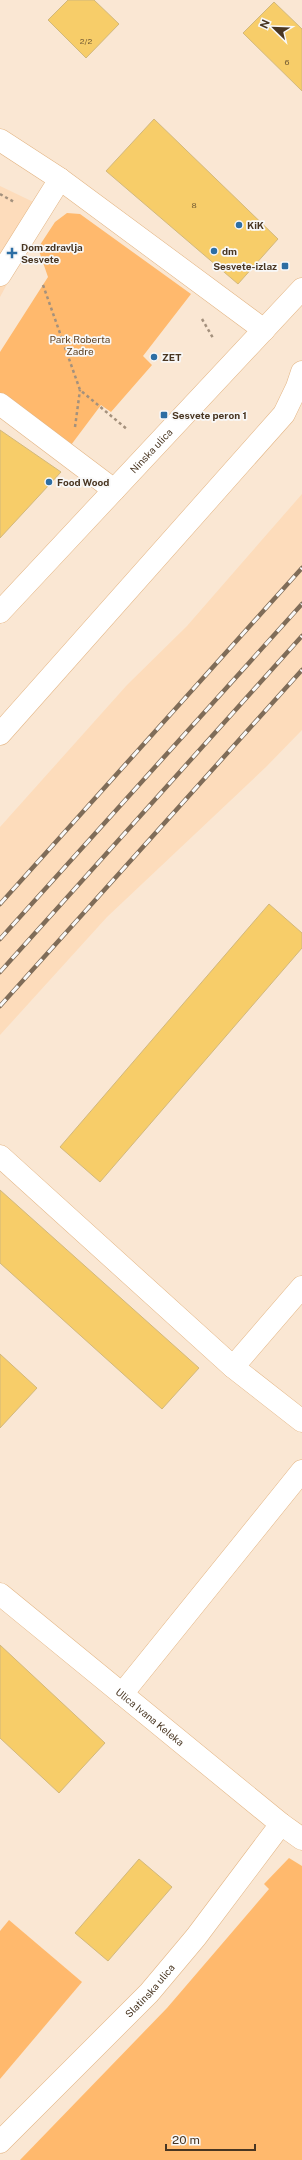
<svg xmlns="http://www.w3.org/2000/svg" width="302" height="2160" font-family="'Public Sans',sans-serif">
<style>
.built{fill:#fddcbb}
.green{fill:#ffb96d}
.building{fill:#f7cd69;stroke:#d2b87c}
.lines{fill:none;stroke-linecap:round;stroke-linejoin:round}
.minor-casing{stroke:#e3b584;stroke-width:23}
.path{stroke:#a4917d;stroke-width:2.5;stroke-dasharray:3 3;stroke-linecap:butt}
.minor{stroke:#fff;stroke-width:22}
.rail-casing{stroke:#7f6c58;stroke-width:4.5}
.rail{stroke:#f8f8f8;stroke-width:3;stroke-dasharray:9;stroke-linecap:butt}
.poi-dot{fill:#2d6ea4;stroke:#f8f8f8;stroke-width:1.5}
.labels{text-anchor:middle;stroke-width:3.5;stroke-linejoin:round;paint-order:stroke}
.number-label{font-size:8px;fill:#745c34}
.poi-label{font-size:10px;font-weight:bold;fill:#493622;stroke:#f8f8f8;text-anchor:start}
.park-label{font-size:10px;fill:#5c3e1d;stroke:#f8f8f8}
.street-label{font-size:10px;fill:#493622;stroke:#f8f8f8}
</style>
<rect width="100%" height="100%" fill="#fae7d3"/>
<!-- built -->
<g class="built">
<path d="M0,186L48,209L0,297Z"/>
<path d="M302,494V730L266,767L107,917L0,1035V827L127,685L187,626Z"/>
</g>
<!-- green -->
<g class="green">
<path d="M67,213L80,214L191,294L143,356L152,365L111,412L101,405L71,445L0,394V352L48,277L38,248L55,222Z"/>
<path d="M289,1858L302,1866V2160H20L167,2008L269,1889L264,1884Z"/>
<path d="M9,1920L82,1982L0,2079V1931Z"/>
</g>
<!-- building -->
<g class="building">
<path d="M68,0H94L119,24L86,58L48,20Z"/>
<path d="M274,2L302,29V91L243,33Z"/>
<path d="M154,119L278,239L238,284L106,171Z"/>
<path d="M0,430L61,472L0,538Z"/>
<path d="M269,904L302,933V948L100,1182L60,1147Z"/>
<path d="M0,1190L199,1368L162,1409L0,1263Z"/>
<path d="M0,1354L37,1388L0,1428Z"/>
<path d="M0,1645L105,1743L59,1793L0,1738Z"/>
<path d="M139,1859L172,1887L108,1961L75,1933Z"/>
</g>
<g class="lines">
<!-- minor casing -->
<g class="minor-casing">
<g id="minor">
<path d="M0,140L60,179L264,330"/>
<path d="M0,275L60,179"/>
<path d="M0,404L114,490"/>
<path id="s1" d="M0,612L302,289"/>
<path d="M0,734L284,414L297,387L302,372"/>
<path d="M0,1156L233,1367L302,1421"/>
<path d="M233,1367L302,1287"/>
<path id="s2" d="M0,1594L281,1824L302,1839"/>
<path d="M122,1694L302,1471"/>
<path id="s3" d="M0,2142L149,1993L196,1937L281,1824"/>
</g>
</g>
<!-- path -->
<g class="path">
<path d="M0,194L14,202"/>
<path d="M43,285L80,390L128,430"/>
<path d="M202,319L213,338"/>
<path d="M75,427L80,390"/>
</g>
<!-- minor -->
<use href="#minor" class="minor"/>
<!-- rail casing -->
<g class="rail-casing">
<g id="rail">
<path d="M0,904L302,568"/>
<path d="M0,939L302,604"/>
<path d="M0,972L302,636"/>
<path d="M0,1006L302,670"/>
</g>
</g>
<!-- rail -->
<use href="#rail" class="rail"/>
</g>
<!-- markers -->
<g class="poi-dot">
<circle cx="239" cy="225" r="4"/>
<circle cx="214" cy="251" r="4"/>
<path d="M10 247h4v4h4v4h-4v4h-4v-4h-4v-4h4z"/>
<rect x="281" y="262" width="8" height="8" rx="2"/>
<circle cx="154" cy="357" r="4"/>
<rect x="160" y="411" width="8" height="8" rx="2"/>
<circle cx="49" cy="482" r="4"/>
</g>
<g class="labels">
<!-- number labels -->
<g class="number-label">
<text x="86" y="44">2/2</text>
<text x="287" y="65">6</text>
<text x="194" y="208">8</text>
</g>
<!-- poi labels -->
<g class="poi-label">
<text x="247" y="229">KiK</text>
<text x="21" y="251">Dom zdravlja<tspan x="21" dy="12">Sesvete</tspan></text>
<text x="222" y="255">dm</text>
<text x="277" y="270" text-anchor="end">Sesvete-izlaz</text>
<text x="162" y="361">ZET</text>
<text x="172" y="419">Sesvete peron 1</text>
<text x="57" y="486">Food Wood</text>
</g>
<!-- park labels -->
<g class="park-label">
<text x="80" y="343">Park Roberta<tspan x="80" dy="12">Zadre</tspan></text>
</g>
<!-- street labels -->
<g class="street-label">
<text dy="4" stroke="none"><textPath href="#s1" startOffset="221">Ninska ulica</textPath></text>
<text dy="4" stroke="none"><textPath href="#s2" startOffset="194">Ulica Ivana Keleka</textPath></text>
<text dy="4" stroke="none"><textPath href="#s3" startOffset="213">Slatinska ulica</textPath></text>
</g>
</g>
<!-- north arrow -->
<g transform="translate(274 28) rotate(293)" stroke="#f8f8f8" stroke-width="3" paint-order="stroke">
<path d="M0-3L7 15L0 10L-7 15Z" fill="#493622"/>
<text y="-6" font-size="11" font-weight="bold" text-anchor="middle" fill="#493622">N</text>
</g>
<!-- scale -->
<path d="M166 2144v6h89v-6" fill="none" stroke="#493622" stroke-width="2"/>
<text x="172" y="2144" font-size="12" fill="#493622" stroke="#f8f8f8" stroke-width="3" paint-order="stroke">20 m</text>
</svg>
